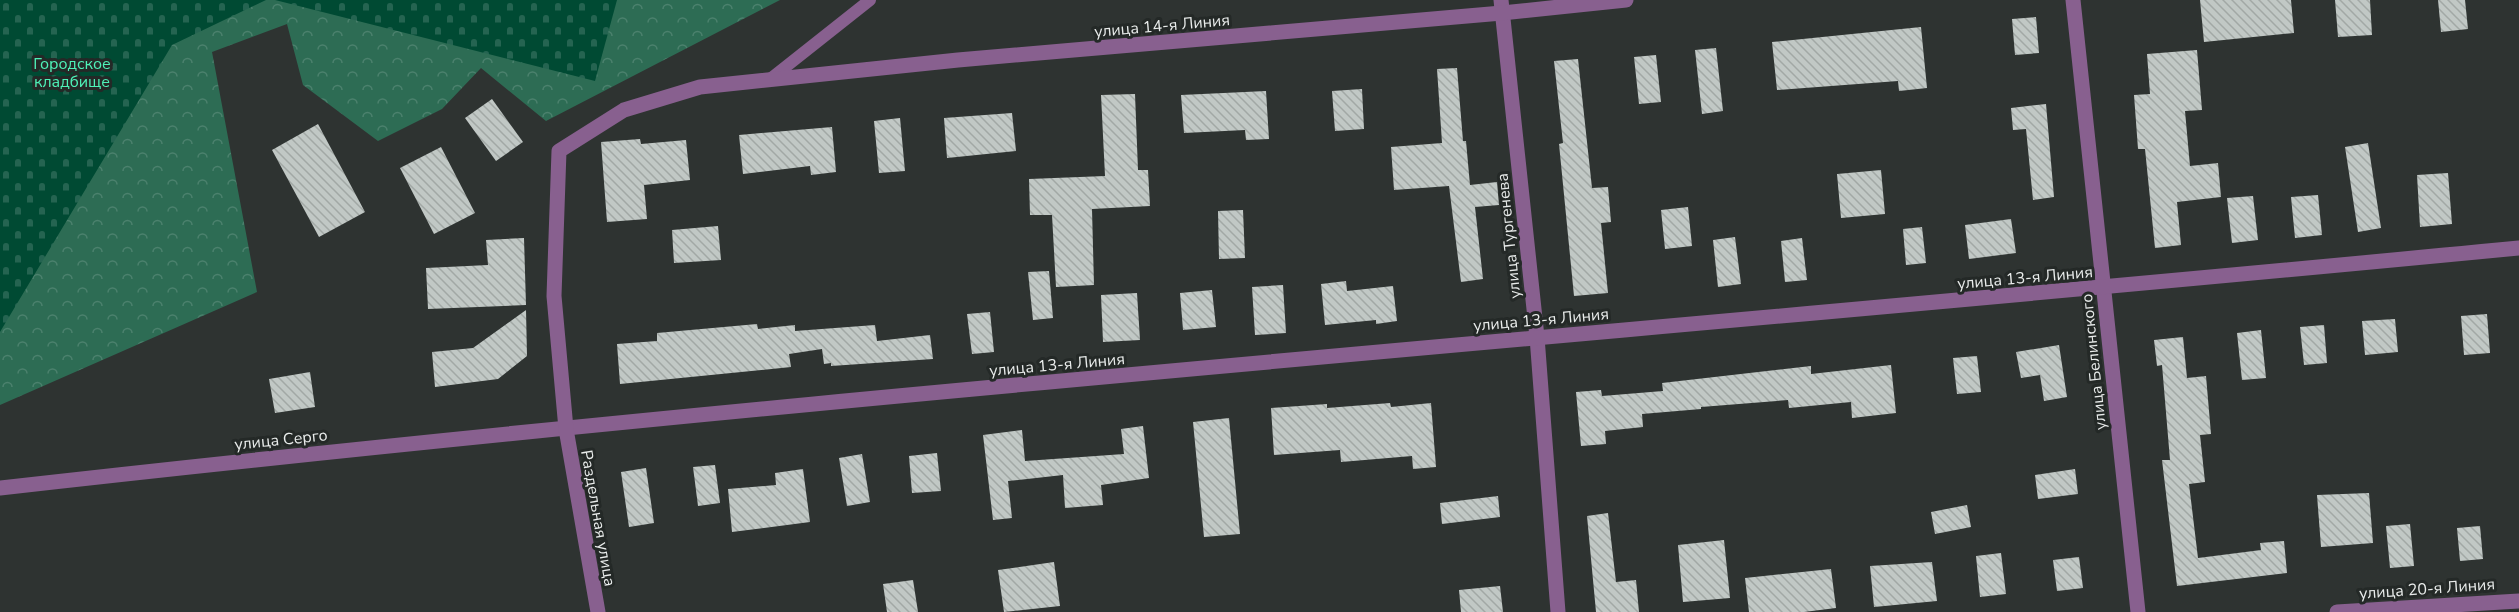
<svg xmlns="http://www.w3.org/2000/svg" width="2519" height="612" font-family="'Nunito Sans',sans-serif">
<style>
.forest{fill:url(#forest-crowns)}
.cemetery{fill:url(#cemetery-stones)}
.building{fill:url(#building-back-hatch)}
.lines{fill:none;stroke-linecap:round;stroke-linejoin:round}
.service{stroke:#88608f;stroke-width:12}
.minor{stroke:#88608f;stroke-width:15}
.labels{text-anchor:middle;stroke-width:6;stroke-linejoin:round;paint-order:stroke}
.street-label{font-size:16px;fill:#e9eceb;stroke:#242927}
.park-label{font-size:16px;fill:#4ef2b8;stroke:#242927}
</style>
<defs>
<pattern id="forest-crowns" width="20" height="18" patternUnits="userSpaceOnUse" patternTransform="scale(1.5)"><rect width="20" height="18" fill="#2d6c54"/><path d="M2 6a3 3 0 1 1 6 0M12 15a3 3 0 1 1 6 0" fill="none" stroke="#4b816d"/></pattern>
<pattern id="cemetery-stones" width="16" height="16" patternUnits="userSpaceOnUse" patternTransform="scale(1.5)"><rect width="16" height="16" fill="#004a33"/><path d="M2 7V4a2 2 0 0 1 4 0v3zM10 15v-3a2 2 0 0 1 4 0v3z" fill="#256451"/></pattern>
<pattern id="building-back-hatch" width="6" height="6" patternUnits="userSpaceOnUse" patternTransform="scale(1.5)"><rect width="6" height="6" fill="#c1c8c5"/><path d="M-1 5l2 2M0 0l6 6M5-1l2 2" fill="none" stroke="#a2a8a5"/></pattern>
</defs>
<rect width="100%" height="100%" fill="#2e3331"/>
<!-- forest -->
<path class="forest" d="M0,0H780L546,121L481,68L442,109L378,141L303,85L287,24L212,52L257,292L0,405Z"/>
<!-- cemetery -->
<g class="cemetery">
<path d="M0,0H266L172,45L0,332Z"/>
<path d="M275,0H617L595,81Z"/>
</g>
<!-- building -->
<g class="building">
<path d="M2200,0H2291L2294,33L2204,42Z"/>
<path d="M2335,0H2370L2372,35L2338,37Z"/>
<path d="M2438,0H2465L2468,29L2441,32Z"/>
<path d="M2036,17L2039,53L2015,55L2012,19Z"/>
<path d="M1921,27L1927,88L1899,91L1898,81L1777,90L1772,42Z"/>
<path d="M1716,48L1723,111L1702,114L1695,50Z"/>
<path d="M2197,50L2202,110L2185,111L2190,166L2218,163L2221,197L2177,202L2181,245L2155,248L2145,149H2138L2134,95L2150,94L2147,54Z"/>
<path d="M1656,55L1661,102L1639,104L1634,57Z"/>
<path d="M1578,59L1592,188L1608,187L1611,222L1601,223L1608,293L1574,296L1559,144L1563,143L1554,61Z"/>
<path d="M1457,68L1463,141H1466L1470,185L1497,182L1499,205L1475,207L1483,279L1461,282L1449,186L1394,190L1391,147L1442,143L1437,69Z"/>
<path d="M1362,89L1364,129L1335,131L1332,91Z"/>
<path d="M1266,91L1269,139L1246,140L1245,130L1184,133L1181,95Z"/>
<path d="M1135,94L1138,170H1148L1150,206L1092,209L1094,285L1056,287L1052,215H1030L1029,179L1105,176L1101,95Z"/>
<path d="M492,99L523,142L496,161L465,118Z"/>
<path d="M2046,104L2054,197L2033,200L2026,129L2013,130L2011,108Z"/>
<path d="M1012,113L1016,151L947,158L944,118Z"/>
<path d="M900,118L905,171L879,173L874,121Z"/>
<path d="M318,124L365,212L319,237L272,150Z"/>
<path d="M832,127L836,172L811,175L810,166L743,174L739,135Z"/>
<path d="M640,139L641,144L686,140L690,180L644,185L647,219L607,222L601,142Z"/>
<path d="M2368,143L2381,228L2358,232L2345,147Z"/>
<path d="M441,147L475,213L434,234L400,168Z"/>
<path d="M1881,170L1885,214L1841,218L1837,174Z"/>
<path d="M2448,173L2452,224L2420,227L2417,175Z"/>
<path d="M2318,195L2322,235L2295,238L2291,197Z"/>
<path d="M2253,196L2258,240L2232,243L2227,198Z"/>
<path d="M1688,207L1692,246L1665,249L1661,210Z"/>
<path d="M1243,210L1245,258L1219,259L1218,211Z"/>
<path d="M2011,219L2016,253L1969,259L1965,225Z"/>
<path d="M718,226L721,260L674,263L672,230Z"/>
<path d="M1922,227L1926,263L1906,265L1903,229Z"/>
<path d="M1735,237L1741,284L1718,287L1713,240Z"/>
<path d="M524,238L526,305L428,309L426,268L488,265L486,240Z"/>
<path d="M1802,238L1807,280L1785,282L1781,241Z"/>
<path d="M1049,271L1053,318L1033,320L1028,272Z"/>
<path d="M1346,281L1347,291L1393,286L1397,321L1376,324V320L1325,325L1321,284Z"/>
<path d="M1283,285L1286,333L1255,335L1252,287Z"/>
<path d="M1212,290L1216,327L1183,330L1180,293Z"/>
<path d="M1137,293L1140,340L1103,342L1101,295Z"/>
<path d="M526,310L527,356L498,379L435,387L432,352L473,348Z"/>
<path d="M990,312L994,352L972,354L967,314Z"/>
<path d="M2487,314L2490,353L2464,355L2461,316Z"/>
<path d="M2395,319L2398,352L2365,355L2362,321Z"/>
<path d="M757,324L758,329L795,325V331L875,325L877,341L930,335L933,359L831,366V363L824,364L822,349L789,354L791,367L620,384L617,344L657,341V333Z"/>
<path d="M2324,325L2327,363L2304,365L2300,327Z"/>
<path d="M2261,330L2266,378L2242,380L2237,333Z"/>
<path d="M2183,337L2187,378L2206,376L2211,434L2200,435L2205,482L2189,484L2198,558L2261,550L2260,543L2284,541L2287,573L2177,586L2162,460H2170L2162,365L2157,366L2154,340Z"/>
<path d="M2059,345L2067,397L2044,401L2040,375L2021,378L2016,352Z"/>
<path d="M1977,356L1981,392L1957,394L1953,358Z"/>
<path d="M1891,365L1896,413L1852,418L1851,402L1789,408L1788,400L1701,407V409L1642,414L1643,427L1605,431L1606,444L1581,446L1576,392L1601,390L1602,396L1663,391L1662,383L1811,366V374Z"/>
<path d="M310,372L315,407L275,413L269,379Z"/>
<path d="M1390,403L1391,407L1431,403L1436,467L1413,469L1412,456L1341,462L1340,450L1274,455L1271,408L1327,404V408Z"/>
<path d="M1229,418L1240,534L1204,537L1193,422Z"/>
<path d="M1143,426L1149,478L1101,485L1103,505L1065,508L1063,475L1008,481L1012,518L993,520L983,435L1022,430L1025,461L1124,454L1121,429Z"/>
<path d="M937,453L941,491L912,493L909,456Z"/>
<path d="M862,454L870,502L847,506L839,458Z"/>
<path d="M715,465L720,503L698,506L693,467Z"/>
<path d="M646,468L654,523L629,527L621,472Z"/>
<path d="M803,469L810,522L732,532L728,489L776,485L775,473Z"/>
<path d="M2075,469L2078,494L2038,499L2035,475Z"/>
<path d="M2369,493L2373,543L2321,547L2317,495Z"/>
<path d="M1498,496L1500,517L1442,524L1440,503Z"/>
<path d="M1967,505L1971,527L1935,534L1931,512Z"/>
<path d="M1608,513L1616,582L1636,580L1639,612H1596L1587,516Z"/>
<path d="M2410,524L2414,566L2390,568L2386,526Z"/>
<path d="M2480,526L2483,559L2460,561L2457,528Z"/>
<path d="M1724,540L1730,598L1683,602L1678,545Z"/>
<path d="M2001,553L2006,594L1980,597L1976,556Z"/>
<path d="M2079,557L2083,588L2057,591L2053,560Z"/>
<path d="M1054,562L1060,606L1004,612L998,570Z"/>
<path d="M1932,562L1937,601L1874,607L1870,566Z"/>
<path d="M1831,569L1836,608L1804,612H1749L1745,578Z"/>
<path d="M913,580L918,612H887L883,584Z"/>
<path d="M1500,586L1503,612H1461L1459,590Z"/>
</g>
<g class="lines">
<!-- service -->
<path class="service" d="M769,80L870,0"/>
<!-- minor -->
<g class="minor">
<path d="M1501,0L1537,337L1558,612"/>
<path d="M2073,0L2138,612"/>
<path d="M0,488C838,393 1680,329 2519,248"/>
<path d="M598,612L566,429L554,296L559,151L624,110L700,87L958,60L1502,13L1626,0"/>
<path d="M2337,612L2519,601"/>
</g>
</g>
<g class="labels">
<!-- street labels -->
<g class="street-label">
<text transform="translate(1162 25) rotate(-5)" y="6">улица 14-я Линия</text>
<text transform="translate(1508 236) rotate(-96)" y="6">улица Тургенева</text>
<text transform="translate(2025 277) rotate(-5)" y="6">улица 13-я Линия</text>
<text transform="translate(1541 319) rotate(-5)" y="6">улица 13-я Линия</text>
<text transform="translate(2093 362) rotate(-96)" y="6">улица Белинского</text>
<text transform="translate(1057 364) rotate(-5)" y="6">улица 13-я Линия</text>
<text transform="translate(281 439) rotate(-6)" y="6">улица Серго</text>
<text transform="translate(599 518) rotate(80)" y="6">Раздельная улица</text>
<text transform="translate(2427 588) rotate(-4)" y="6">улица 20-я Линия</text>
</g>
<!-- park labels -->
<g class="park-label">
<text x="72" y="69">Городское<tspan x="72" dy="18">кладбище</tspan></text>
</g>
</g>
</svg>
